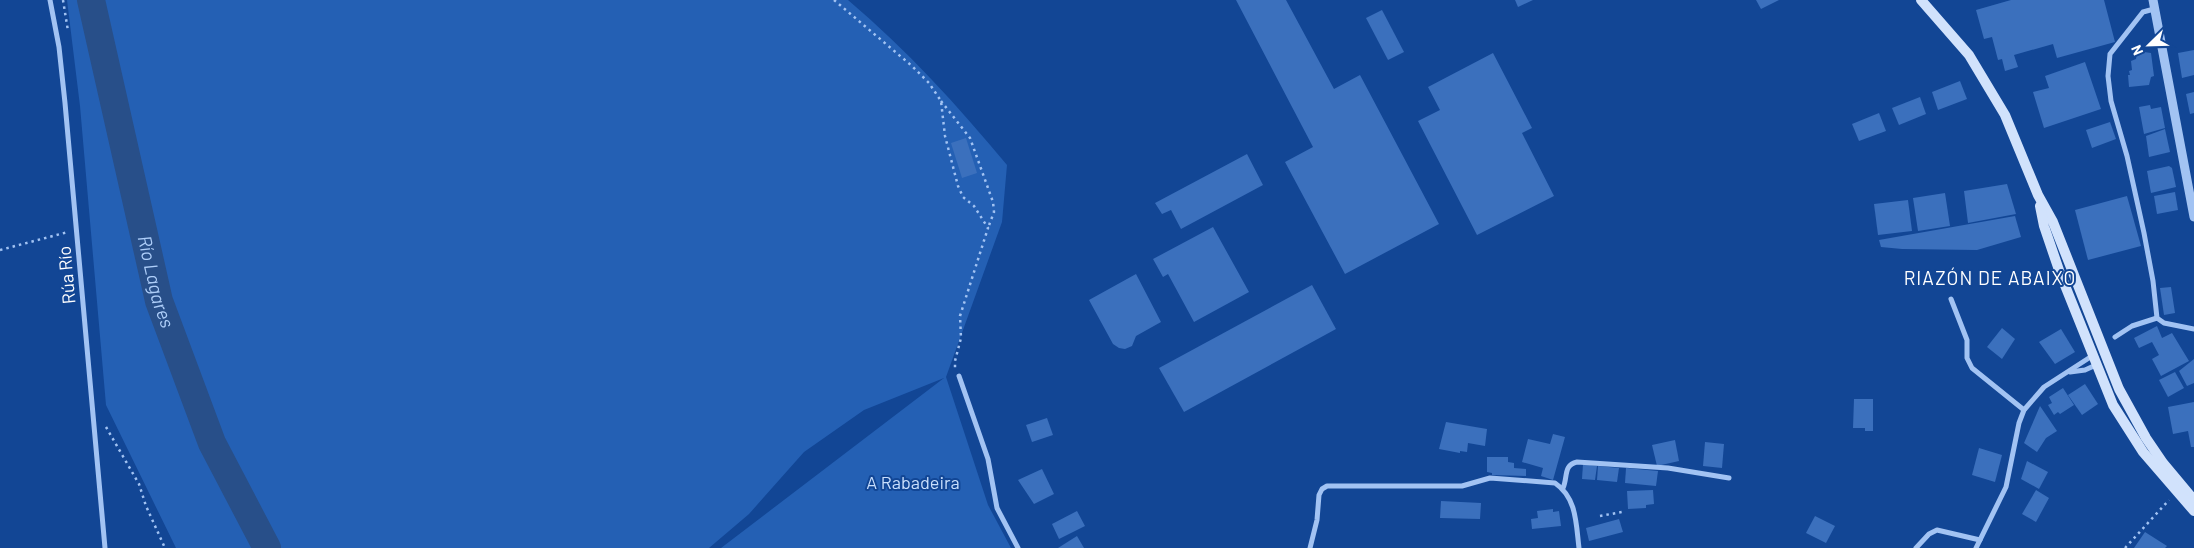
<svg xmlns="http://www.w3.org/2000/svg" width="2194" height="548" font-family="Barlow,sans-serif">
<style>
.green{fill:#2460b4}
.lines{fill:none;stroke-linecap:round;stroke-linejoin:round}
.river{stroke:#284f89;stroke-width:28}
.building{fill:#3b70bd}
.path{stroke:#a2c3f3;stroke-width:2.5;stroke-dasharray:2.5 4;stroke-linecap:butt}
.minor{stroke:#a2c3f3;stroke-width:5}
.tertiary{stroke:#a2c3f3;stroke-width:9}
.secondary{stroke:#d1e2fc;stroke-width:10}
.labels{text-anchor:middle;stroke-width:4;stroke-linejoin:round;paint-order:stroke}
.street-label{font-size:18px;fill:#fff;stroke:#124695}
.park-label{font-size:18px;fill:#c9dffd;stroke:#124695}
.neighbourhood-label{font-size:19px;letter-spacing:1px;fill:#fff;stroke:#124695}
.water-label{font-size:19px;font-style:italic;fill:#aecef9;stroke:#124695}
</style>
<rect width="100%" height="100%" fill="#124695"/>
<!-- green -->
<path class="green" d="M67,0H848C907,50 957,105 1007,165L1002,222L946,377L988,505L1011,548H721L944,378L864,410L804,452L749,514L709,548H176L106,405L80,106Z"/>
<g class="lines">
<!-- river -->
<path class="river" id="s1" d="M91,0L159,301L212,443L267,548"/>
</g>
<!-- building -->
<g class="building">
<path d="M1236,0H1286L1334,89L1360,75L1439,224L1345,274L1285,162L1313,147Z"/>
<path d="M1515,0H1533L1518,7Z"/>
<path d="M1756,0H1779L1761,9Z"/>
<path d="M2011,0H2104L2115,42L2057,58L2053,44L2014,55L2018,67L2005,71L2002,59L1998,60L1992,37L1984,39L1976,10Z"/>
<path d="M1382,10L1404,52L1388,60L1366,18Z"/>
<path d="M2194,50V75L2182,78L2178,53Z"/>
<path d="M2144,52L2151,53L2154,76L2151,77L2149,85L2129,87L2128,75H2130L2129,71L2132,70L2131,61L2136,59L2137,53Z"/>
<path d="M1493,53L1532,128L1522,133L1554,196L1477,235L1418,121L1440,110L1428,87Z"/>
<path d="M2085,62L2101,109L2044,128L2033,92L2049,88L2045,76Z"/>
<path d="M1960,81L1967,99L1938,110L1932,92Z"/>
<path d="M2194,92V113L2190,114L2186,94Z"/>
<path d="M1920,97L1926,114L1899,125L1892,108Z"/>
<path d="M2150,105L2151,109L2161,107L2165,128L2144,134L2139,107Z"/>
<path d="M1879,113L1886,131L1859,141L1852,124Z"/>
<path d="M2110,122L2116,139L2092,148L2086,130Z"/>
<path d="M2165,129L2170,152L2149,157L2146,136Z"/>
<path d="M966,138L977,173L962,178L951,143Z"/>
<path d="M1247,154L1263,185L1181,229L1171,210L1162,214L1155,203Z"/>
<path d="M2169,166L2172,168L2176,187L2151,193L2147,171Z"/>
<path d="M2007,184L2016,214L1968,223L1964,191Z"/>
<path d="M2175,192L2178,210L2157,214L2154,196Z"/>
<path d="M1945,193L1950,226L1918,231L1913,198Z"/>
<path d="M2127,196L2141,246L2088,260L2075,210Z"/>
<path d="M1908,200L1912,231L1878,235L1874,204Z"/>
<path d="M2015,216L2021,237L1977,250L1902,249L1881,247L1879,240Z"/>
<path d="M1213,227L1249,292L1194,322L1168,274L1163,277L1153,259Z"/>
<path d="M1136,274L1161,322L1136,336L1132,346L1125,349L1119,348L1113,344L1089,300Z"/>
<path d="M1312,285L1336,329L1184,412L1159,368Z"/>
<path d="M2171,287L2175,313L2164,315L2160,288Z"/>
<path d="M2157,326L2162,338L2172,333L2189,361L2161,376L2152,359L2159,355L2152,342L2139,348L2134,338Z"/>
<path d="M2002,328L2015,339L2002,359L1987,347Z"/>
<path d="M2061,329L2075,352L2055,364L2039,342Z"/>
<path d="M2194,359V383L2187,386L2179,371Z"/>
<path d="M2175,372L2184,388L2168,397L2159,380Z"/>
<path d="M2085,384L2098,404L2082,415L2068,395Z"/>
<path d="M2063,388L2074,405L2060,414L2058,412L2054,415L2048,405L2052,403L2049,397Z"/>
<path d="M1854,399H1873V431H1865V428H1853Z"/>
<path d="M2194,402V447H2191L2188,431L2173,434L2168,407Z"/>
<path d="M2040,406L2057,431L2046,438L2037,452L2024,443Z"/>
<path d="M1047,418L1053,435L1032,442L1026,425Z"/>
<path d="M1446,422L1487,429L1485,446L1468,443L1467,452L1460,451V453L1439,449Z"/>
<path d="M1553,434L1565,437L1553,480L1541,476L1543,468L1522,462L1528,439L1550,444Z"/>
<path d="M1675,440L1679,461L1657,466L1652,445Z"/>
<path d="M1705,442L1724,444L1722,468L1703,466Z"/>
<path d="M1979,448L2002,455L1995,482L1972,475Z"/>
<path d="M1487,457H1508V462L1514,463V468L1526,469V476L1492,475V473L1487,472Z"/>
<path d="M2027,461L2048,472L2039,489L2021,479Z"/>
<path d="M1583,464L1597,466L1595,480L1582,479Z"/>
<path d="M1598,466L1619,468L1617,482L1597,480Z"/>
<path d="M1626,468L1658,471L1656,486L1625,483Z"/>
<path d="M1042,469L1054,494L1034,504L1018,480Z"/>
<path d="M1653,490L1654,504L1646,505V508L1628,509L1627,491Z"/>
<path d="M2036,490L2049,498L2036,522L2022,514Z"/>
<path d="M1441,501L1481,503L1480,519L1440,518Z"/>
<path d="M1553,509V512L1559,511L1561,526L1532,529L1531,519L1538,518L1537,511Z"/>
<path d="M1077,511L1085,526L1059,539L1052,524Z"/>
<path d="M1815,516L1835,526L1826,543L1806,533Z"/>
<path d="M1619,519L1623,532L1589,541L1586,528Z"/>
<path d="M2145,532L2167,546L2165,548H2134Z"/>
<path d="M1077,536L1084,548H1058Z"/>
</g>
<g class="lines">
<!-- path -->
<g class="path">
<path d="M63,0L68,31"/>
<path d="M834,0L912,66L929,83L941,101L945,136L958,186L963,197L974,206L988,228L960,316L961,338L955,361V368"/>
<path d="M941,101L970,138L993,202L994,212L988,228"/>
<path d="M0,250L68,232"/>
<path d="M106,427L139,484L146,506L165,548"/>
<path d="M1600,516L1622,512"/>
<path d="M2125,548L2169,500"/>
</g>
<!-- minor -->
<g class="minor">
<path d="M50,0L59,47L65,103L105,548"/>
<path d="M2154,9L2143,12L2110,54L2108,76L2111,101L2127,156L2144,233L2153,281L2157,318L2164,323L2194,329"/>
<path d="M1951,299L1967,340V358L1972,368L2024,410"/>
<path d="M2115,337L2132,326L2157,318"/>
<path d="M2070,372L2085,370L2096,365"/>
<path d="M959,376L988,459L997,508L1018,548"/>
<path d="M1563,488C1568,477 1563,465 1577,462L1668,468L1729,478"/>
<path d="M1310,548L1317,520L1319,495L1322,489L1327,486H1462L1490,478L1555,483C1577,498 1576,524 1579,548"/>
<path d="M1916,548L1929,534L1937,530L1980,540"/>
<path d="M1976,548L2006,487L2019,423L2024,410L2044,387L2092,356"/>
</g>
<!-- tertiary -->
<path class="tertiary" d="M2153,0L2194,217"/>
<!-- secondary -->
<g class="secondary">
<path d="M1921,0L1969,55L2005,115L2038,195L2053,222L2119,389L2146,438L2163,463L2194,500"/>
<path d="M2040,206L2044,226L2060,273L2113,405L2143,452L2194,511"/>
</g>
</g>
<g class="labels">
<!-- street labels -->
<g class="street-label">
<text transform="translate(67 275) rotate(-95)" y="6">Rúa Río</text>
</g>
<!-- park labels -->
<g class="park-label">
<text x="913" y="489">A Rabadeira</text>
</g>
<!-- neighbourhood labels -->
<g class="neighbourhood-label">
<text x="1990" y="285">RIAZÓN DE ABAIXO</text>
</g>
<!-- water labels -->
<g class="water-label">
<text dy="7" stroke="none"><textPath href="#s1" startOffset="289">Río Lagares</textPath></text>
</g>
</g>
<!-- north arrow -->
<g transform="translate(2149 45) rotate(247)" stroke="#124695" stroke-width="4" paint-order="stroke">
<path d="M0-4L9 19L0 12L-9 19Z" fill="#ffffff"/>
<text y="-8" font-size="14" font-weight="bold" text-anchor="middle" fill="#ffffff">N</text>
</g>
</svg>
